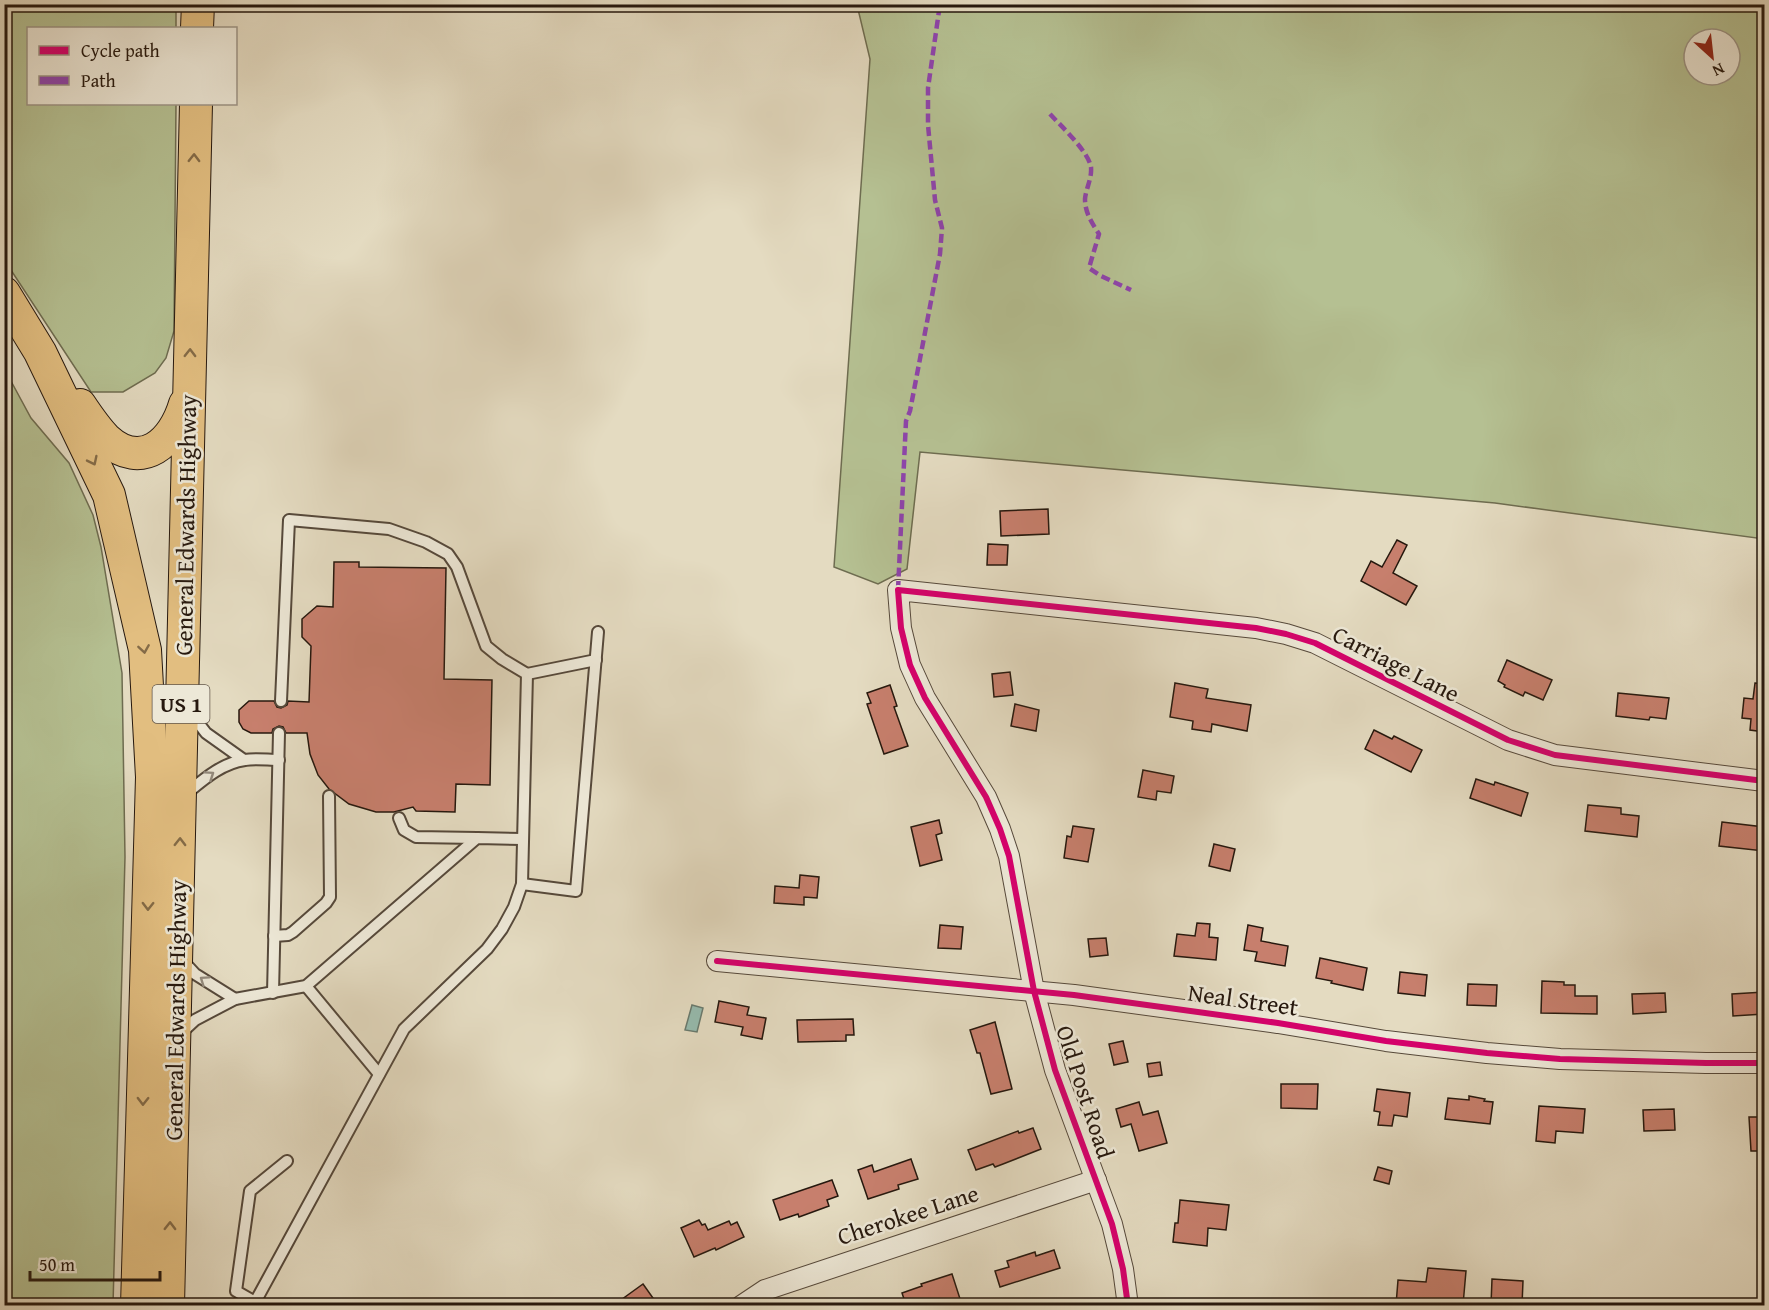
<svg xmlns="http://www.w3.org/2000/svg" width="1769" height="1310" font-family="'Gentium Book Plus',serif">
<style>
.green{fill:#b5c092;stroke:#6e6c50;stroke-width:1.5;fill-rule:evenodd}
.water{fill:#96bbae;stroke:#697a6e;stroke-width:1.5}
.building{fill:#c77f6d;stroke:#26180e;stroke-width:1.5}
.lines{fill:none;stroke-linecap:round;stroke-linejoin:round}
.service-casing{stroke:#56493b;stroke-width:14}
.minor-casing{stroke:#56493b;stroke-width:22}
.primary-casing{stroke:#26180e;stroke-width:34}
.service{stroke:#ede8d7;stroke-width:10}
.minor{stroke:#ede8d7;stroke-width:20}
.primary{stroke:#e2be80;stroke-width:32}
.quiet{stroke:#8e44ad;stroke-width:4.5;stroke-dasharray:9 4.5;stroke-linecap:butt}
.cycleway-casing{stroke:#ede8d7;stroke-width:10}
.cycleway{stroke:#d6006c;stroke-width:6}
.oneway{stroke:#846b47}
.oneway2{stroke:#938a7d}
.labels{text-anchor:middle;stroke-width:5;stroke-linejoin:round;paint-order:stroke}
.shield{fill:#ede8d7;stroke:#62564a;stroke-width:1.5}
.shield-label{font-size:22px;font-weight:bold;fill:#26180e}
.street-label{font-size:24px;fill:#26180e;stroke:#ede8d7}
</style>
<rect width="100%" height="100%" fill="#e4dbc1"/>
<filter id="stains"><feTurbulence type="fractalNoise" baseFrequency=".00333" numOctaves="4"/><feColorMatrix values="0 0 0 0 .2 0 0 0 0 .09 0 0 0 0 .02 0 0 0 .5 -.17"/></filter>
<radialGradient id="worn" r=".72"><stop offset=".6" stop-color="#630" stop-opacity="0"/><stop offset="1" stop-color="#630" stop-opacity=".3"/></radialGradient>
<!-- green -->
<g class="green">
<path d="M6,5H176V28H28V104H176L174,331L166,358L155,373L123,392H91L5,261L4,13Z"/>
<path d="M857,5H1764V539L1495,503L920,452L907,569L878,584L834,567L870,59ZM1694,39H1730V75H1694Z"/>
<path d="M5,370L31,418L69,463L93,515L101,547L122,673L125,857L113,1305H5Z"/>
</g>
<!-- water -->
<path class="water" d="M692,1005L703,1008L697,1032L685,1030Z"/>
<!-- building -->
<g class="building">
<path d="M1048,509L1049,534L1001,536L1000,511Z"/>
<path d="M1397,540L1407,545L1393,573L1417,586L1406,605L1361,581L1371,561L1382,567Z"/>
<path d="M988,544L1008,545L1007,565H987Z"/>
<path d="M334,562H359V567L446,568L444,679L492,680L490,785L456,784L455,812L416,811L413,807L394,812H376L349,804L329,789L318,775L310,754L307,733H286L283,727L279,726L273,729L272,733H251L243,729L239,722V710L249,701H274L277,707L281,708L287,705L288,701L309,702L311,646L302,637V619L317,606L333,607Z"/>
<path d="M1507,660L1552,680L1543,700L1525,692L1523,696L1504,687L1505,685L1498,681Z"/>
<path d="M1010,672L1013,695L994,697L992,674Z"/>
<path d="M1175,683L1208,689L1206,698L1251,705L1247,731L1212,724L1211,732L1192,729L1193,721L1170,717Z"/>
<path d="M1755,683L1764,684V732L1750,730L1751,719L1742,718L1744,698L1753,699Z"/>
<path d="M890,685L897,706L894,707L908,746L884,754L867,704L871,703L867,693Z"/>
<path d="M1618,693L1669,698L1666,719L1650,717L1649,720L1616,716Z"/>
<path d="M1015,704L1039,710L1036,731L1011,726Z"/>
<path d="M1374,730L1392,739L1394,736L1422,750L1411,772L1365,749Z"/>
<path d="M1143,770L1174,776L1171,793L1157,791L1156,800L1138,797Z"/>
<path d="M1476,779L1494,785L1495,782L1528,793L1521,816L1470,798Z"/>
<path d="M1588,805L1621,808V814L1639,816L1637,837L1585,831Z"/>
<path d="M939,820L942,833L936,835L942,860L920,866L911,827Z"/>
<path d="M1722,822L1764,827V851L1719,846Z"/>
<path d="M1073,826L1094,829L1088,862L1064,858L1067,836L1071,837Z"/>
<path d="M1214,844L1235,849L1230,871L1209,866Z"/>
<path d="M800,875L819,877L817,898L804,897V905L774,903L775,886L799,888Z"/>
<path d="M1197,923L1210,924L1209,937L1218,938L1216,960L1174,956L1177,934L1195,936Z"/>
<path d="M940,925L963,927L961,949L938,948Z"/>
<path d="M1248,925L1263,928L1261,941L1288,946L1285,966L1255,961L1257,952L1244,950Z"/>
<path d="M1106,938L1108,955L1090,957L1088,939Z"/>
<path d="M1320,958L1367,968L1363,990L1331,983L1332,981L1316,978Z"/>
<path d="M1400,972L1427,975L1425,996L1398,993Z"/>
<path d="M1542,981L1564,982V985H1575V996H1597V1014L1541,1013Z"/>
<path d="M1468,984L1497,985L1496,1006L1467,1005Z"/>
<path d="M1764,992V1014L1733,1016L1732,994Z"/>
<path d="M1665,993L1666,1012L1633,1014L1632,994Z"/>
<path d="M719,1001L749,1007L747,1015L766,1018L762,1039L741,1035L743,1027L715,1022Z"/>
<path d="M853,1019L854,1035H846V1041L798,1042L797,1020Z"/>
<path d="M995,1022L1012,1089L991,1094L980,1053H977L970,1030Z"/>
<path d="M1123,1041L1128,1062L1114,1065L1109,1044Z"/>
<path d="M1160,1062L1162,1075L1149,1077L1147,1064Z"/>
<path d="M1281,1084H1318L1317,1109L1281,1108Z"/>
<path d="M1377,1089L1410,1093L1407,1117L1394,1115L1392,1126L1378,1125L1380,1112L1374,1111Z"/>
<path d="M1469,1096L1485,1099L1484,1101L1493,1102L1490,1124L1445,1119L1448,1098L1469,1100Z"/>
<path d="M1139,1102L1143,1115L1158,1111L1167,1143L1139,1151L1131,1124L1121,1127L1116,1109Z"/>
<path d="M1539,1106L1585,1109L1583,1133L1556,1131L1555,1143L1536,1141Z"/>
<path d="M1674,1109L1675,1130L1644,1131L1643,1110Z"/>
<path d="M1749,1117H1764V1151H1751Z"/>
<path d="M1033,1128L1041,1149L1003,1164L995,1167L993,1164L976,1170L968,1150L1018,1131L1019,1133Z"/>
<path d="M911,1159L918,1179L898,1185L899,1189L868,1199L858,1170L872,1165L874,1172Z"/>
<path d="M1378,1167L1392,1171L1389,1184L1374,1180Z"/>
<path d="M832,1180L838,1196L827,1200L829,1206L799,1217L798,1214L780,1220L773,1200Z"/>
<path d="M1180,1200L1229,1205L1226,1230L1208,1228L1207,1246L1173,1242L1175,1223H1178Z"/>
<path d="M699,1220L702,1225L705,1224L708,1230L729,1221L731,1225L737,1222L744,1237L716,1250L715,1248L694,1257L681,1228Z"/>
<path d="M1054,1250L1060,1268L1000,1287L995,1271L1009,1267L1007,1261L1035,1252L1036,1256Z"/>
<path d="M1428,1268L1466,1271L1463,1305H1396L1398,1280L1426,1282Z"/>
<path d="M952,1274L962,1305H948L946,1301L934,1305H906L902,1293L922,1286L921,1284Z"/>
<path d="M1492,1279L1523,1281L1522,1305H1491Z"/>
<path d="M643,1284L653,1298L642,1305H614Z"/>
</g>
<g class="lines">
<!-- service casing -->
<g class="service-casing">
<g id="service">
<path d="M527,674L596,660"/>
<path d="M189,711L206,733L244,760"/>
<path d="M187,793C204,779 222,763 245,760C255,758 268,760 279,760"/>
<path d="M399,818L404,830L416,837L477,838"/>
<path d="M522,884L576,891L598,632"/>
<path d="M274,936L288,935L293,932L326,903L330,897L329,796"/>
<path d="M183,961L195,974L235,999"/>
<path d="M306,986L379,1074"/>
<path d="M273,993L279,733"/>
<path d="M181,1033L195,1020L235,999L306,986L477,838L522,839"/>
<path d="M255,1302L236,1291L250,1191L287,1161"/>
<path d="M253,1306L404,1029L487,949L502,929L514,907L522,884L527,674L502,659L486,646L457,567L448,554L426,542L389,529L289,520L281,701"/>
</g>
</g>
<!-- minor casing -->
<g class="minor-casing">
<g id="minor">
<path d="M717,961L1074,995L1278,1023L1386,1041L1487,1053L1560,1059L1706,1063H1764"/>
<path d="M741,1306L765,1290L1096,1180"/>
<path d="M1128,1306L1123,1269L1112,1224L1055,1070L1034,991L1009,856L1000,829L986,797L925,698L910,665L901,628L898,590L1256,628L1286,634L1315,643L1508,740L1555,755L1764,781"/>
</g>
</g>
<!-- primary casing -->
<g class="primary-casing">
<g id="primary">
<path d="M197,28L198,4"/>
<path d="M4,293L40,352L109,495L145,650L152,777L137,1306"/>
<path d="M80,405C88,417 96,429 106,439C142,472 174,442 185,404"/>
<path d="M168,1306L196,104"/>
</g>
</g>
<!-- service -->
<use href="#service" class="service"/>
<!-- minor -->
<use href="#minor" class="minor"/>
<!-- primary -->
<use href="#primary" class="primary"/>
<!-- quiet -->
<g class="quiet">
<path d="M1050,114C1061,126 1088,151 1091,167C1092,179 1086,188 1085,199C1085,213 1092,223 1099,234L1089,268L1101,276L1131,290"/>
<path d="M898,590L906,421L910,411L940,254L942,228L935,200L928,125V88L940,4"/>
</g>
<!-- cycleway casing -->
<g class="cycleway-casing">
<g id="cycleway">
<path d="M717,961L1074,995L1278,1023L1386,1041L1487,1053L1560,1059L1706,1063H1764"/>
<path d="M1128,1306L1123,1269L1112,1224L1055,1070L1034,991L1009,856L1000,829L986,797L925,698L910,665L901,628L898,590L1256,628L1286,634L1315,643L1508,740L1555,755L1764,781"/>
</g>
</g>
<!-- cycleway -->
<use href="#cycleway" class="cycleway"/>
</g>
<!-- one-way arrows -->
<defs><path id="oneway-chevron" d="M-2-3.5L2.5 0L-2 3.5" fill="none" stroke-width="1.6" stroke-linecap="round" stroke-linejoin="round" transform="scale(1.5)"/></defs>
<g class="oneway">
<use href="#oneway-chevron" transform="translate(194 158) rotate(-89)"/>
<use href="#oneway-chevron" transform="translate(190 353) rotate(-89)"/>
<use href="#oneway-chevron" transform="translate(93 461) rotate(64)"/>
<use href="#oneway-chevron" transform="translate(144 649) rotate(81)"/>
<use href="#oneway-chevron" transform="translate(180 842) rotate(-89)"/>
<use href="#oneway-chevron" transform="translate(148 906) rotate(91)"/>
<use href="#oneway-chevron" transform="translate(143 1101) rotate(91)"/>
<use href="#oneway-chevron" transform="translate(170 1226) rotate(-89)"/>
</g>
<g class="oneway2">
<use href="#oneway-chevron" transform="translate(210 775) rotate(-34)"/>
<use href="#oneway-chevron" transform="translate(204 980) rotate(-145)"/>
</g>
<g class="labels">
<!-- shield labels -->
<rect class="shield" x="152.5" y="685" width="57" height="38" rx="4.5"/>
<g class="shield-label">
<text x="181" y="712">US 1</text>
</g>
<!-- street labels -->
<g class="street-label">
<text transform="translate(186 525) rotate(-89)" y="8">General Edwards Highway</text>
<text transform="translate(1396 664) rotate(27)" y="8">Carriage Lane</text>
<text transform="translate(1243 1000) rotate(8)" y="8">Neal Street</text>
<text transform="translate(176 1010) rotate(-89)" y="8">General Edwards Highway</text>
<text transform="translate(1085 1092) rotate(72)" y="8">Old Post Road</text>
<text transform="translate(908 1215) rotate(-18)" y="8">Cherokee Lane</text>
</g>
</g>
<!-- margin -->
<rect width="1769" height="1310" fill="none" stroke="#e4dbc1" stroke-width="24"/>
<rect x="6" y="6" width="1757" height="1298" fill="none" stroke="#26180e" stroke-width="3"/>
<rect x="12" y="12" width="1745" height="1286" fill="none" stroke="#26180e" stroke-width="1.5"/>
<!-- legend -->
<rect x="27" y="27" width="210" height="78" fill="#ede8d7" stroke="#9d9587" stroke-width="1.5"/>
<rect x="39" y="46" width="30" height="9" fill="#d6006c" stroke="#9d9587" stroke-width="1.5"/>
<text x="81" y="57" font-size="18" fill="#26180e">Cycle path</text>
<rect x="39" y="76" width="30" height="9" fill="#8e44ad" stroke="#9d9587" stroke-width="1.5"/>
<text x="81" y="87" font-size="18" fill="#26180e">Path</text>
<!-- north arrow -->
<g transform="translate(1712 57) rotate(153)"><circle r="28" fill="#ede8d7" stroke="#9d9587" stroke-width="1.5"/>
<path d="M0-4.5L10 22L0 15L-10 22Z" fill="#8f2418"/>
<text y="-9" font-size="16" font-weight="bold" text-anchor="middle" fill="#26180e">N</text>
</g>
<!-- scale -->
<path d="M30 1271v9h130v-9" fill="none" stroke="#26180e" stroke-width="3"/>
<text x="39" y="1271" font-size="18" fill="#26180e" stroke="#ede8d7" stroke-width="4.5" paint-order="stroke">50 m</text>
<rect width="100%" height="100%" filter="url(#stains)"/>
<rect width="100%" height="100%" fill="url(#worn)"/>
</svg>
